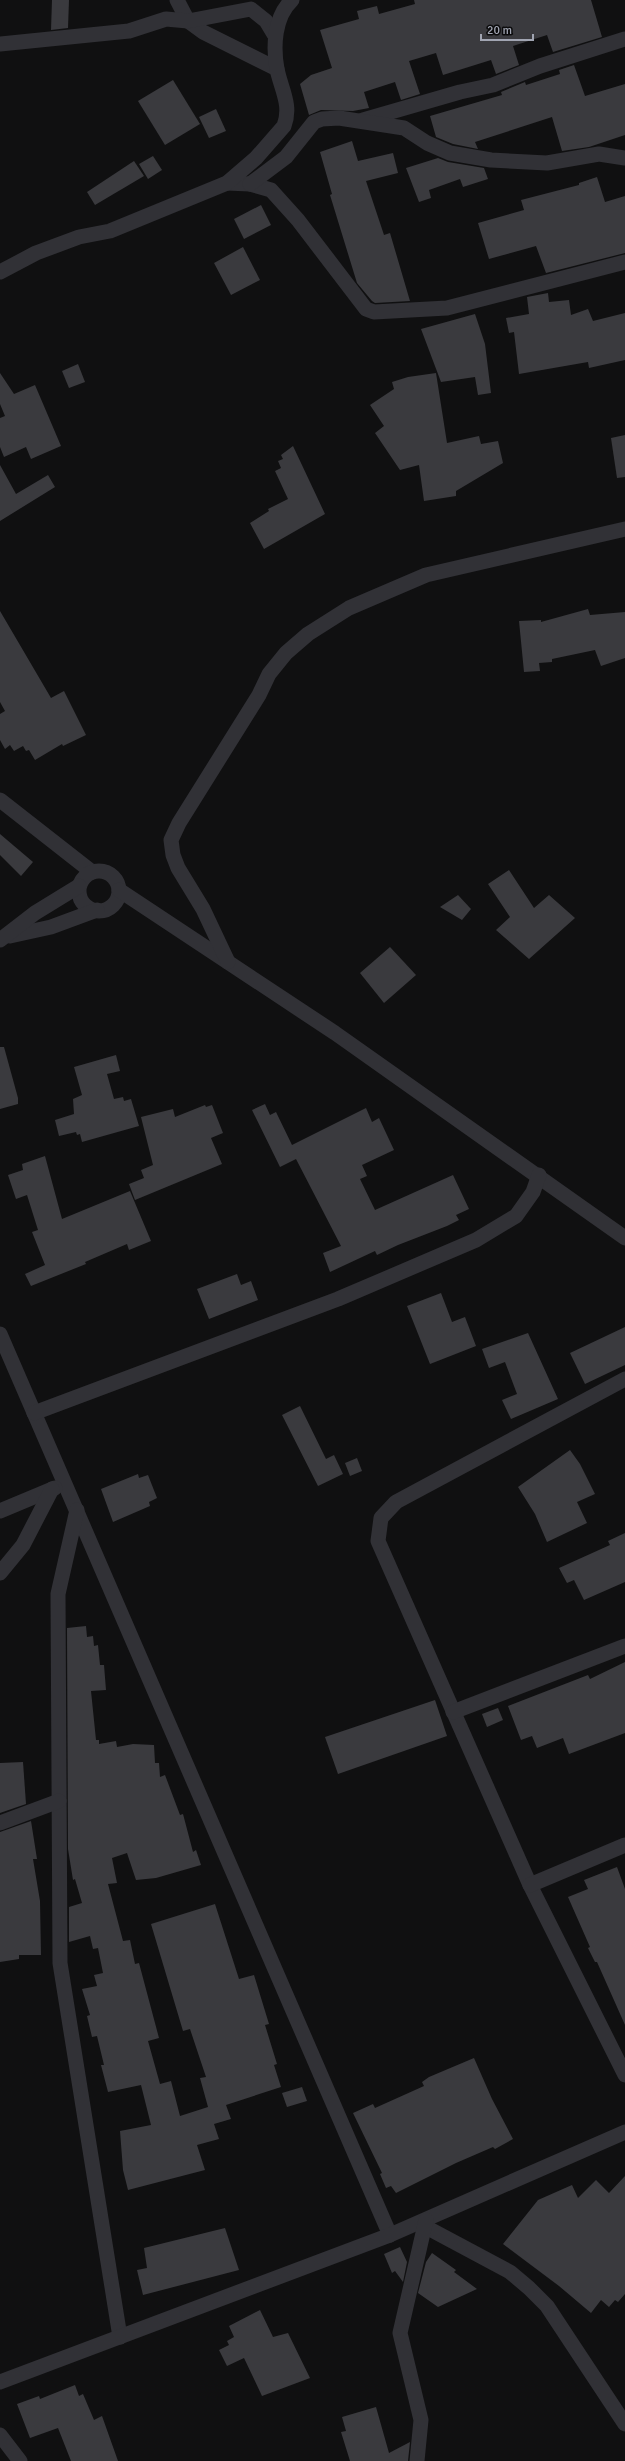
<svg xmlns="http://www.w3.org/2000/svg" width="625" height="2461" font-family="Signika,sans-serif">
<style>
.building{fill:#3a3a3e}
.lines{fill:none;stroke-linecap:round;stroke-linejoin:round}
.street{stroke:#313136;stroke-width:15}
</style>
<rect width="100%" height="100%" fill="#101011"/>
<!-- building -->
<g class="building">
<path d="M52,0H69L68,28L51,30Z"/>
<path d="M414,0H591L602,37L553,52L547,35L513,46L519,65L496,74L491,60L443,75L436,53L409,61L420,94L401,100L395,82L364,92L369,108L353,111L321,110L309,115L300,84L311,75L332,68L320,30L359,19L357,11L377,6L379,14L415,4Z"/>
<path d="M574,65L585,96L625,84V135L589,147L562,151L552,117L475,142L478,149L453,144L436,137L430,116L502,95L501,92L525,82L526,85L560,74L559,70Z"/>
<path d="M173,80L200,124L165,145L138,101Z"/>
<path d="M216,109L226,131L209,138L199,117Z"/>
<path d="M352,141L358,161L393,153L398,173L366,181L384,235L390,233L410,301L375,303L372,301L357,283L330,195L332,194L320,152Z"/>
<path d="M153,156L162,170L148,179L139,164Z"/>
<path d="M438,158L448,162L484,168L488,179L463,187L460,179L429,190L431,198L419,202L406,168Z"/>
<path d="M134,161L144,176L95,205L87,192Z"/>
<path d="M597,177L605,202L625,196V253L546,273L536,246L489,259L478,223L524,210L521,200L579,185V183Z"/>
<path d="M261,205L271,225L244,239L234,219Z"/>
<path d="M243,247L260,280L231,295L214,263Z"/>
<path d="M548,293L549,302L569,300L571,315L588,309L593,321L625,313V360L589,368L588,362L519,374L514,332L509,333L506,318L529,314L527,297Z"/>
<path d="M475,314L485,344L491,393L478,395L475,377L441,382L421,329Z"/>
<path d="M78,364L85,382L69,388L62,371Z"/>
<path d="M0,373L14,394L35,385L61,446L31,459L26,447L4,457L0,447V418L5,416L0,404Z"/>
<path d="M436,373L447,443L479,436L481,444L498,441L503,463L456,491V496L424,501L419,465L400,470L375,433L384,426L370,405L394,389L392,382L408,377Z"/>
<path d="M625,435V477L617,478L611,438Z"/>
<path d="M293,446L325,514L264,549L250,523L269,511L268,509L288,499L275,471L281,468L278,461L283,459L281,455Z"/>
<path d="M0,465L16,494L48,475L55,487L0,521Z"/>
<path d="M588,609L590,615L625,612V658L601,666L595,650L552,659V662L539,663L540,671L524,672L519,621L541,620V622Z"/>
<path d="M0,611L51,698L64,691L86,735L63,746L62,744L35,760L29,750L26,751L23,746L14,751L10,745L5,749L0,740V714L5,711L0,702Z"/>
<path d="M0,834L33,862L21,876L0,855Z"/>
<path d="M509,870L534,908L549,895L575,918L529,959L496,930L510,917L488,884Z"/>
<path d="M458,895L471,909L462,920L440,907Z"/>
<path d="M390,947L416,975L384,1003L360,973Z"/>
<path d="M0,1047H4L18,1098V1104L0,1109Z"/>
<path d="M116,1055L120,1071L107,1074L114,1099L123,1097L124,1101L131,1099L139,1126L82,1142L80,1134L77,1135L76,1132L59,1136L55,1120L74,1114L73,1099L82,1095L74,1067Z"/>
<path d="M265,1104L270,1115L276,1112L292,1145L366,1108L372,1122L379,1118L394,1150L362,1165L367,1176L360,1179L375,1210L453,1175L469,1209L456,1215L459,1220L447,1226L398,1245L377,1255L375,1251L330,1272L323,1253L341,1246L296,1159L280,1167L252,1110Z"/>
<path d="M205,1105L206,1107L212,1105L223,1133L211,1138L222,1164L135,1200L129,1184L144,1178L141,1170L153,1165L141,1117L173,1109L175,1117Z"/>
<path d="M45,1156L62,1219L130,1191L151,1241L129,1250L127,1244L85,1262L86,1264L31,1286L25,1274L45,1265L32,1232L38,1230L27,1195L16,1199L8,1175L23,1170L22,1164Z"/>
<path d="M237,1274L241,1285L251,1281L258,1300L209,1319L197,1289Z"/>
<path d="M441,1293L452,1322L465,1317L476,1346L430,1364L407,1306Z"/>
<path d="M625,1327V1365L585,1384L570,1353Z"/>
<path d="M528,1333L558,1399L511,1419L502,1400L517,1394L505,1362L489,1368L482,1349Z"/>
<path d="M300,1406L326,1459L334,1455L343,1474L318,1486L282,1415Z"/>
<path d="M570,1450L580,1464L595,1494L577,1502L587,1523L547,1542L535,1514L518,1487Z"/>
<path d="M357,1458L362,1471L350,1476L345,1463Z"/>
<path d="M138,1474L139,1478L148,1475L157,1498L149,1502L150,1506L113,1522L101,1489Z"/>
<path d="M625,1533V1582L584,1600L574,1580L567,1583L559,1568L610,1545L608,1541Z"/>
<path d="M86,1626L87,1637L93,1636L94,1646L98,1645L100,1665H104L106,1690L91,1691L96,1740H99V1744L116,1741L117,1747L133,1744L154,1745L155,1763H159L160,1777L165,1775L180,1815L183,1814L193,1852L196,1850L201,1865L156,1878L136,1880L127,1853L112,1858L117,1883L108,1884L123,1941L130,1940L135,1964L139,1963L159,2038L148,2041L160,2084L171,2081L180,2116L208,2107L200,2078L206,2077L190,2029L183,2031L151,1924L215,1904L239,1979L254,1975L269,2024L265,2025L277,2064L274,2065L281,2087L226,2105L231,2119L214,2124L219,2139L197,2145L205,2170L128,2190L123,2170L120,2131L151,2125L141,2085L108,2092L101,2065H104L97,2036L92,2037L87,2016L90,2015L82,1989L97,1986L94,1975L103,1973L98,1948L93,1949L90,1936L69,1942V1907L82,1903L75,1879L73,1880L68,1849L67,1628Z"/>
<path d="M625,1662V1733L569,1754L563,1738L537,1748L532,1736L521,1740L508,1706L588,1675L590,1679Z"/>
<path d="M435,1700L447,1736L338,1774L325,1737Z"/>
<path d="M498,1708L503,1720L487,1727L482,1714Z"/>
<path d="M23,1762L26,1804L0,1813V1763Z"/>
<path d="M31,1821L37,1859H33L40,1901L41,1955H19V1959L0,1962V1832Z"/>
<path d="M617,1867L625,1889V2025L597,1962H595L588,1948L590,1947L568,1897L588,1889L584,1880Z"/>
<path d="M474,2058L492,2099L513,2139L495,2149L493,2147L456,2163L396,2193L391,2186L386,2188L380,2174L382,2173L353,2113L373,2104L375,2108L424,2086L422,2082L429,2077Z"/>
<path d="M302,2087L307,2101L287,2107L282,2093Z"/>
<path d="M625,2176V2294L618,2302L615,2300L609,2307L601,2300L591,2313L559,2286L503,2244L538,2200L572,2185L578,2198L596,2180L609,2193Z"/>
<path d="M225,2228L239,2270L143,2295L137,2270L147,2268L144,2248Z"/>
<path d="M400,2247L407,2262L403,2282L395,2271L392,2273L384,2254Z"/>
<path d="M432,2253L456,2270L454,2272L477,2289L438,2307L418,2293L426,2262Z"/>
<path d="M260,2310L273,2337L288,2333L310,2378L262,2396L244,2358L227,2366L219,2350L229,2345L227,2341L234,2337L229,2326Z"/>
<path d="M75,2385L79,2396L83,2394L94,2420L102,2416L118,2461H71L58,2428L30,2438L17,2404L39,2396L40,2399Z"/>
<path d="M376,2407L389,2453L410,2442L408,2461H350L341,2432L346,2431L342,2417Z"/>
</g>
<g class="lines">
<!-- street -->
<g class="street">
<path d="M177,0L188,21L203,32L277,69"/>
<path d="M0,44L129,31L166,19L188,21L251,9L266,21L275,36"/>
<path d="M363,120L460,92L493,85L540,66L625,39"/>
<path d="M227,183L250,184L271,190L298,220L366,309L374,312L447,308L625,262"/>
<path d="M250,184L286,157L314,122L322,119L339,118L404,128L427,143L450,153L491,160L547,163L599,154L625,158"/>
<path d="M0,272L36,253L79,237L110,231L227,183L256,158L284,126C292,105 281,89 277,69C273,47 274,17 292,0"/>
<path d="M0,800L92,872"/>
<circle cx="99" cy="891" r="20"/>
<path d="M119,890L335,1033L625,1238"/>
<path d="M10,936L51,927L97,910"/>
<path d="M0,940L35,913L79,886"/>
<path d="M228,962L203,909L178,868L173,855L171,840L179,823L259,695L269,674L286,653L308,634L349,608L426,575L625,529"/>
<path d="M0,1334L390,2235"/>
<path d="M625,1379L396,1502L381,1518L378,1541L530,1885L625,2075"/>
<path d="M34,1413L338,1299L476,1240L516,1216L533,1192L539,1175"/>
<path d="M77,1510L58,1594L60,1963L120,2337"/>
<path d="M0,1511L55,1488"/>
<path d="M0,1573L23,1545L52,1489"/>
<path d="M453,1712L625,1646"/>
<path d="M0,1823L59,1801"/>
<path d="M530,1885L625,1845"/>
<path d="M424,2226L510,2272L529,2288L547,2306L625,2424"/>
<path d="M0,2382L390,2235L625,2132"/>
<path d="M0,2435L20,2461"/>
<path d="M417,2461L421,2420L400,2333L426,2220"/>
</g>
</g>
<!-- scale -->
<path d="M481 34v6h52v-6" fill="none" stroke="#a1a5b2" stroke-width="2"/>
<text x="487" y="34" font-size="12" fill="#a1a5b2" stroke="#0b0b0c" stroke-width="3" paint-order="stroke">20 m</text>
</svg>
